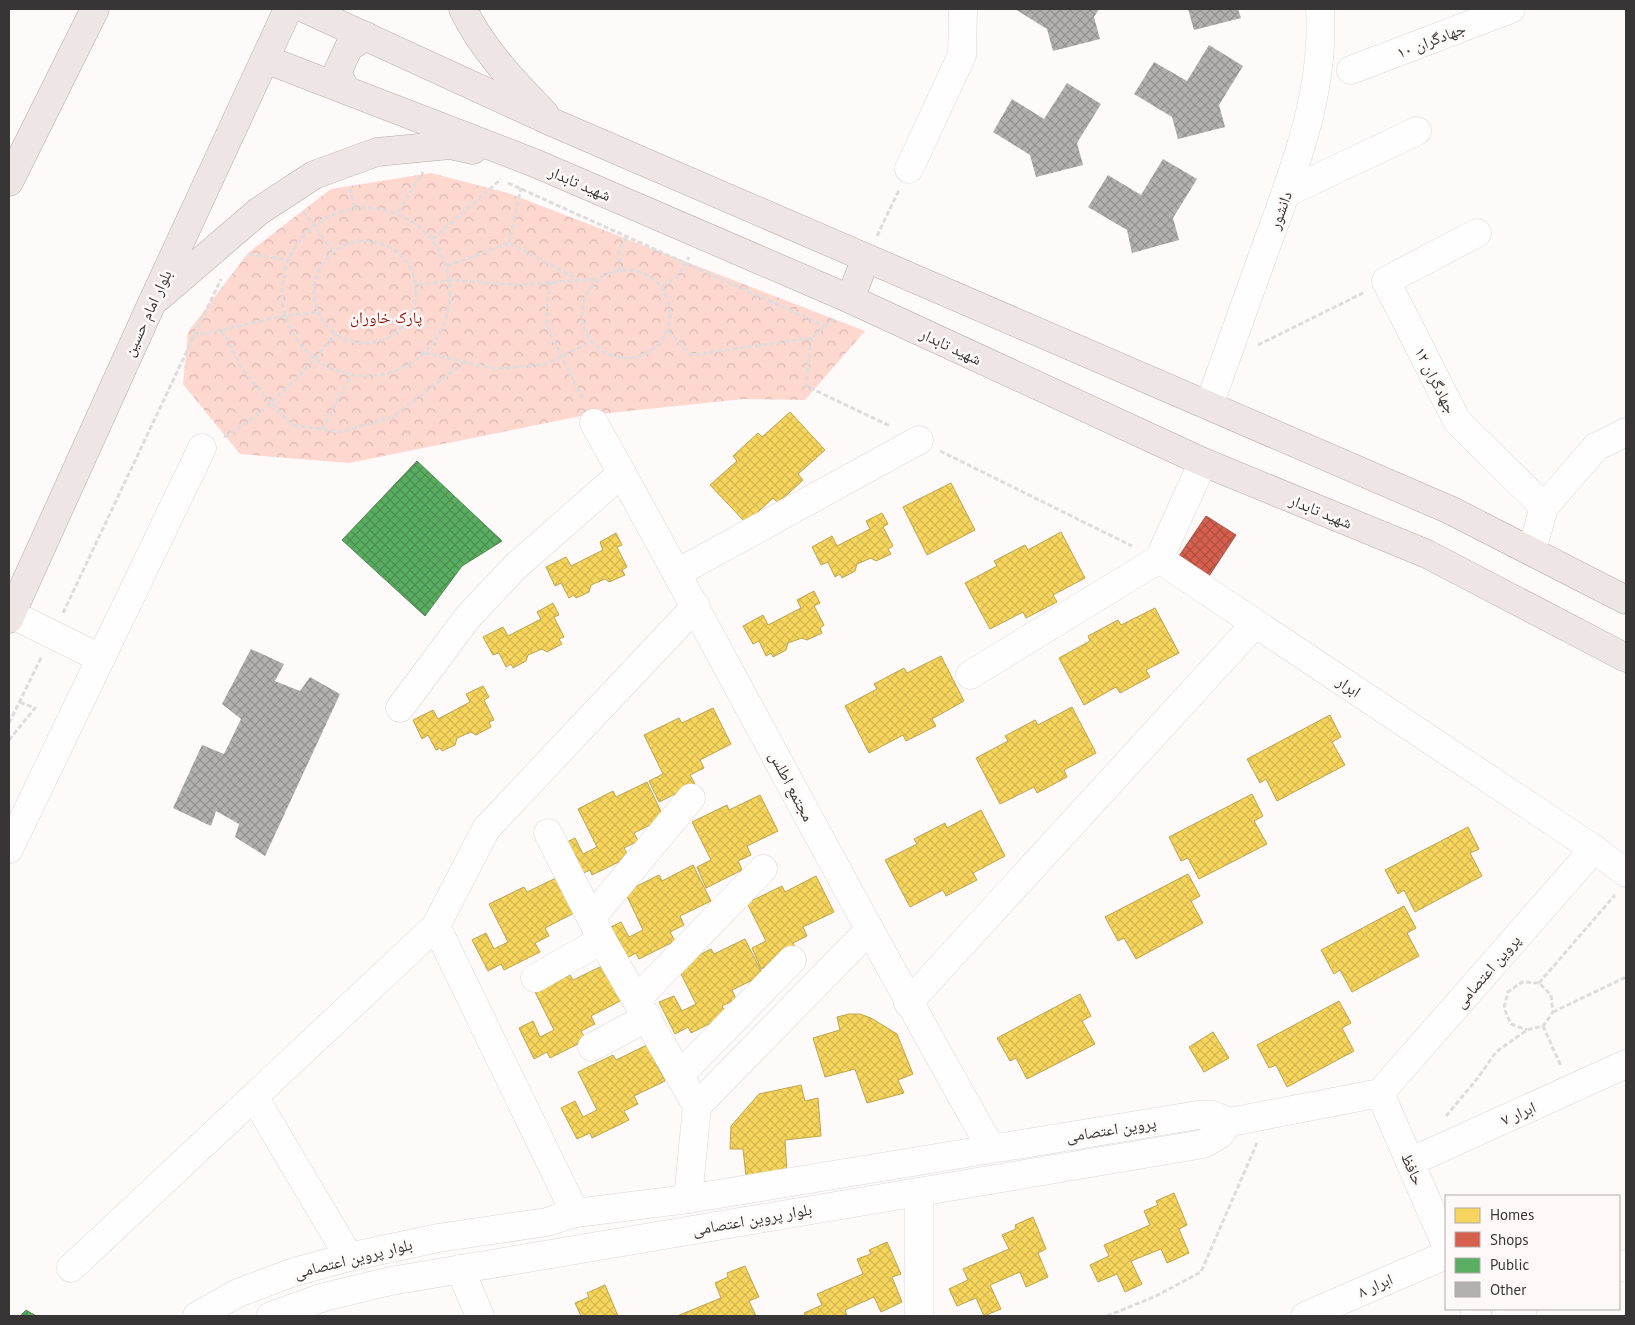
<svg xmlns="http://www.w3.org/2000/svg" width="1635" height="1325" font-family="'PT Sans','Noto Naskh Arabic',sans-serif">
<style>
.park{fill:url(#park-crowns)}
.homes{fill:url(#homes-cross-hatch);stroke:#bda550}
.shops{fill:url(#shops-cross-hatch);stroke:#a65346}
.public{fill:url(#public-cross-hatch);stroke:#508a54}
.building{fill:url(#building-cross-hatch)}
.lines{fill:none;stroke-linecap:round;stroke-linejoin:round}
.minor-casing{stroke:#d9d7d7;stroke-width:29}
.major-casing{stroke:#b8aba8;stroke-width:29}
.path{stroke:#dedddd;stroke-width:3;stroke-dasharray:5 2.5;stroke-linecap:butt}
.minor{stroke:#fffefe;stroke-width:28}
.major{stroke:#ede6e4;stroke-width:28}
.labels{text-anchor:middle;stroke-width:5;stroke-linejoin:round;paint-order:stroke}
.street-label{font-size:16px;fill:#373535;stroke:#fef9f8}
.park-label{font-size:16px;fill:#8f1607;stroke:#fef9f8}
</style>
<defs>
<pattern id="park-crowns" width="20" height="18" patternUnits="userSpaceOnUse" patternTransform="scale(1.25)"><rect width="20" height="18" fill="#fed7cf"/><path d="M2 6a3 3 0 1 1 6 0M12 15a3 3 0 1 1 6 0" fill="none" stroke="#dab9b2"/></pattern>
<pattern id="homes-cross-hatch" width="8" height="8" patternUnits="userSpaceOnUse" patternTransform="scale(1.25)"><rect width="8" height="8" fill="#f6d55c"/><path d="M0 0l8 8M0 8l8-8" fill="none" stroke="#d4b751"/></pattern>
<pattern id="shops-cross-hatch" width="8" height="8" patternUnits="userSpaceOnUse" patternTransform="scale(1.25)"><rect width="8" height="8" fill="#d6604d"/><path d="M0 0l8 8M0 8l8-8" fill="none" stroke="#ae5041"/></pattern>
<pattern id="public-cross-hatch" width="8" height="8" patternUnits="userSpaceOnUse" patternTransform="scale(1.25)"><rect width="8" height="8" fill="#5aae61"/><path d="M0 0l8 8M0 8l8-8" fill="none" stroke="#4b8e51"/></pattern>
<pattern id="building-cross-hatch" width="8" height="8" patternUnits="userSpaceOnUse" patternTransform="scale(1.25)"><rect width="8" height="8" fill="#b3b1b0"/><path d="M0 0l8 8M0 8l8-8" fill="none" stroke="#929190"/></pattern>
</defs>
<rect width="100%" height="100%" fill="#fdfaf9"/>
<!-- park -->
<path class="park" d="M431,173L508,193L865,331L805,400L743,399L581,416L349,463L240,454L183,384L188,332L248,253L331,189Z"/>
<!-- homes -->
<g class="homes">
<path d="M790,412L825,450L798,474L803,480L778,503L773,498L746,523L710,485L737,461L733,456L758,433L762,437Z"/>
<path d="M951,483L975,530L927,555L903,507Z"/>
<path d="M882,513L888,524L883,527L893,546L888,549L891,554L876,561L871,558L857,564L855,571L842,578L840,574L835,577L828,562L821,565L812,547L832,536L837,546L870,529L866,521Z"/>
<path d="M1061,532L1085,578L1053,595L1057,602L1026,618L1023,612L990,629L965,583L997,566L994,561L1025,545L1028,550Z"/>
<path d="M616,533L622,545L617,547L627,567L622,570L625,575L609,582L605,579L591,585L589,592L576,598L574,595L569,598L561,583L555,586L546,567L566,557L571,566L603,550L600,542Z"/>
<path d="M814,591L820,603L814,606L824,625L820,628L822,633L807,640L802,638L788,643L786,650L773,657L771,653L766,656L759,641L753,644L743,626L763,615L768,625L801,608L797,600Z"/>
<path d="M553,603L559,615L554,617L564,637L559,639L562,644L547,652L542,649L528,655L526,661L513,668L511,664L506,667L499,653L493,655L483,637L503,627L508,636L541,619L537,612Z"/>
<path d="M1155,608L1179,653L1146,670L1150,677L1120,693L1116,687L1084,705L1059,658L1090,641L1088,636L1118,620L1121,625Z"/>
<path d="M941,656L964,701L932,719L936,726L906,741L903,735L869,753L845,706L877,689L874,684L904,668L907,673Z"/>
<path d="M483,686L489,697L484,700L494,720L489,722L491,727L476,735L471,732L457,738L455,745L442,751L440,748L436,750L428,735L422,739L413,720L433,710L438,719L470,702L466,694Z"/>
<path d="M1072,707L1096,753L1064,770L1067,777L1037,793L1034,787L1000,804L976,758L1008,741L1005,736L1035,720L1038,725Z"/>
<path d="M713,708L731,744L700,760L704,768L690,775L695,784L659,802L649,781L663,774L644,735L679,718L682,723Z"/>
<path d="M1330,715L1341,737L1332,742L1345,765L1277,801L1266,779L1260,783L1247,759Z"/>
<path d="M647,782L664,818L634,833L638,841L624,848L629,857L592,875L590,870L577,876L561,845L575,838L583,854L597,847L578,809L613,791L616,797Z"/>
<path d="M1252,794L1263,816L1254,821L1267,844L1199,879L1188,858L1181,861L1169,837Z"/>
<path d="M760,795L778,831L747,846L751,855L738,861L742,870L706,888L697,867L711,860L692,822L727,805L729,810Z"/>
<path d="M981,810L1005,856L973,873L977,880L946,896L943,890L910,907L885,860L917,844L914,839L945,823L947,828Z"/>
<path d="M1468,827L1479,849L1470,853L1482,876L1415,912L1404,890L1398,894L1385,870Z"/>
<path d="M693,865L711,901L680,916L684,925L670,932L675,941L639,959L636,953L623,960L607,929L621,922L629,937L643,930L625,892L659,875L662,881Z"/>
<path d="M1188,874L1200,896L1191,901L1203,923L1136,959L1124,938L1118,941L1105,917Z"/>
<path d="M816,876L834,912L803,927L807,936L793,943L797,952L761,969L752,948L766,941L747,903L782,886L785,892Z"/>
<path d="M558,877L576,912L545,928L549,936L535,943L540,952L504,970L501,964L488,971L472,940L486,933L494,949L508,942L489,904L524,887L527,892Z"/>
<path d="M1404,906L1416,928L1407,933L1419,956L1352,992L1340,970L1334,974L1321,950Z"/>
<path d="M745,939L763,975L732,990L736,999L722,1006L727,1015L691,1033L688,1027L675,1034L659,1002L674,996L682,1011L696,1004L677,966L711,949L714,954Z"/>
<path d="M604,965L622,1000L591,1016L595,1024L581,1031L586,1040L550,1058L547,1052L534,1059L519,1028L533,1021L540,1037L554,1030L535,992L570,975L573,980Z"/>
<path d="M1080,994L1091,1016L1082,1021L1095,1044L1027,1079L1016,1058L1010,1061L997,1038Z"/>
<path d="M1339,1001L1351,1023L1342,1028L1354,1051L1287,1087L1276,1065L1269,1068L1257,1045Z"/>
<path d="M849,1014H860L871,1018L897,1034L913,1074L898,1080L904,1093L867,1103L855,1069L825,1077L813,1038L840,1030L837,1017Z"/>
<path d="M1213,1032L1229,1058L1204,1072L1189,1047Z"/>
<path d="M647,1045L665,1081L634,1096L638,1104L624,1111L629,1120L592,1138L590,1133L577,1139L561,1108L575,1101L583,1117L597,1110L578,1072L613,1055L616,1060Z"/>
<path d="M801,1085L805,1101L818,1098L821,1136L785,1140L787,1172L746,1176L743,1149H730L731,1126L759,1094Z"/>
<path d="M1174,1193L1187,1225L1179,1229L1189,1253L1167,1263L1161,1249L1131,1261L1142,1284L1125,1292L1117,1274L1098,1282L1090,1265L1109,1256L1104,1245L1150,1225L1144,1211L1158,1205L1156,1201Z"/>
<path d="M1033,1217L1046,1249L1038,1253L1048,1277L1026,1287L1020,1272L990,1285L1001,1309L984,1316L976,1298L957,1306L949,1289L968,1280L963,1269L1009,1249L1002,1235L1016,1229L1015,1225Z"/>
<path d="M887,1242L901,1274L892,1277L902,1302L881,1312L874,1297L845,1310L847,1316H805L804,1313L822,1305L817,1294L863,1274L857,1259L871,1254L869,1250Z"/>
<path d="M745,1266L759,1297L749,1301L756,1316H677L721,1298L715,1283L728,1277L727,1273Z"/>
<path d="M605,1285L618,1316H581L575,1303L589,1297L587,1293Z"/>
</g>
<!-- shops -->
<path class="shops" d="M1206,516L1236,535L1209,576L1179,556Z"/>
<!-- public -->
<g class="public">
<path d="M417,461L502,541L462,566L425,616L342,540Z"/>
<path d="M26,1310L36,1316H37H20Z"/>
</g>
<!-- building -->
<g class="building">
<path d="M1015,9H1099L1094,17L1100,39L1053,51L1047,29Z"/>
<path d="M1188,9H1238L1241,18L1194,30Z"/>
<path d="M1209,45L1243,66L1219,105L1225,127L1178,139L1172,117L1134,94L1154,62L1187,81Z"/>
<path d="M1067,83L1101,104L1077,143L1083,165L1036,177L1030,155L993,132L1012,99L1044,119Z"/>
<path d="M1163,159L1197,179L1173,218L1179,240L1132,253L1127,230L1088,207L1108,175L1141,195Z"/>
<path d="M251,649L284,664L275,681L300,691L310,677L340,694L265,856L235,837L239,824L216,811L211,826L173,808L202,745L224,754L241,719L222,704Z"/>
</g>
<g class="lines">
<!-- minor casing -->
<g class="minor-casing">
<g id="minor">
<path d="M1351,70L1511,9"/>
<path d="M909,169L962,55L963,9"/>
<path d="M1286,193L1417,131"/>
<path d="M1477,233L1386,281L1457,421L1544,507L1532,550"/>
<path d="M1209,405C1228,351 1248,298 1267,244C1295,168 1325,91 1320,9"/>
<path d="M594,423C728,664 855,909 991,1148"/>
<path d="M1203,462L1159,559L1594,849L1626,873"/>
<path d="M1544,507L1596,447L1626,432"/>
<path d="M677,573L919,440"/>
<path d="M11,614L100,658"/>
<path d="M970,675L1159,559"/>
<path d="M400,708L467,618L516,566L622,473"/>
<path d="M548,833L602,940L697,1106"/>
<path d="M9,849L202,448"/>
<path d="M592,917L691,798"/>
<path d="M436,926L575,1213"/>
<path d="M535,978L602,940"/>
<path d="M637,999L763,869"/>
<path d="M908,1003L1255,624"/>
<path d="M592,1047L648,1017"/>
<path d="M680,1075L792,960"/>
<path d="M1380,1093L1594,849"/>
<path d="M1380,1093L1446,1245"/>
<path d="M254,1097L349,1257"/>
<path d="M1230,1122L1380,1093"/>
<path d="M1410,1162L1626,1064"/>
<path d="M919,1192V1316"/>
<path d="M688,1199L697,1106L869,930"/>
<path d="M71,1268L436,926L486,829L696,606"/>
<path d="M1619,1268L1626,1264"/>
<path d="M460,1269L480,1316"/>
<path d="M1474,1309L1477,1316"/>
<path d="M197,1316L238,1293L294,1272L349,1257L438,1238L547,1222L575,1213L688,1199L1198,1115H1212L1230,1122"/>
<path d="M271,1316L324,1297L391,1281L1203,1144L1219,1135L1230,1122"/>
<path d="M1305,1316L1446,1255"/>
<path d="M1506,1316L1523,1309"/>
</g>
</g>
<!-- major casing -->
<g class="major-casing">
<g id="major">
<path d="M306,9L554,123L1450,510L1626,600"/>
<path d="M463,9C482,49 513,81 544,113"/>
<path d="M265,59L537,164L850,299L1203,462L1427,554L1626,658"/>
<path d="M346,90L337,73L349,47L366,36"/>
<path d="M9,182L95,9"/>
<path d="M159,297L259,211L314,175L377,152L450,145L473,150"/>
<path d="M850,299L866,258"/>
<path d="M9,619L152,303L288,9"/>
</g>
</g>
<!-- path -->
<g class="path">
<path d="M508,183L827,327"/>
<path d="M350,188L354,207"/>
<circle cx="366" cy="292" r="84"/>
<path d="M303,211L333,251"/>
<path d="M398,212L423,172"/>
<path d="M877,236L899,190"/>
<path d="M433,239L501,179"/>
<circle cx="365" cy="292" r="51"/>
<path d="M509,243L521,188"/>
<path d="M249,254L287,260"/>
<path d="M447,266L509,243L579,280"/>
<path d="M620,270L619,249L628,235"/>
<circle cx="626" cy="314" r="44"/>
<path d="M551,282L547,302V327L583,400"/>
<path d="M418,285L451,280L518,285L598,279"/>
<path d="M662,286L678,276L689,257"/>
<path d="M222,330L242,369L270,402L292,425L341,432L392,417L465,362"/>
<path d="M668,331L691,355L811,338L834,319"/>
<path d="M193,336L284,316L317,312"/>
<path d="M811,338L806,386L890,426"/>
<path d="M1258,345L1365,292"/>
<path d="M425,353L496,369L545,364L591,342"/>
<path d="M322,429L351,376"/>
<path d="M224,437C261,417 309,368 335,334"/>
<path d="M940,451L1132,546"/>
<path d="M63,613L221,279"/>
<path d="M9,723L42,656"/>
<path d="M9,740L35,708L19,702"/>
<path d="M1539,983L1615,895"/>
<path d="M1553,1012L1626,977"/>
<path d="M1543,1026L1561,1066"/>
<path d="M1446,1116L1477,1079L1496,1052L1527,1030L1543,1026L1553,1012L1551,995L1539,983L1522,982L1508,992L1504,1008L1511,1024L1527,1030"/>
<path d="M1107,1316L1156,1296L1201,1272L1257,1143"/>
</g>
<!-- minor -->
<use href="#minor" class="minor"/>
<!-- major -->
<use href="#major" class="major"/>
</g>
<g class="labels">
<!-- street labels -->
<g class="street-label">
<text transform="translate(1431 40) rotate(-21)" y="6">جهادگران ۱۰</text>
<text transform="translate(580 183) rotate(23)" y="6">شهید تابدار</text>
<text transform="translate(1280 210) rotate(-70)" y="6">دانشور</text>
<text transform="translate(147 313) rotate(-65)" y="6">بلوار امام حسین</text>
<text transform="translate(951 346) rotate(25)" y="6">شهید تابدار</text>
<text transform="translate(1436 380) rotate(63)" y="6">جهادگران ۱۲</text>
<text transform="translate(1321 511) rotate(22)" y="6">شهید تابدار</text>
<text transform="translate(1349 686) rotate(34)" y="6">ابرار</text>
<text transform="translate(792 786) rotate(62)" y="6">مجتمع اطلس</text>
<text transform="translate(1487 971) rotate(-49)" y="6">پروین اعتصامی</text>
<text transform="translate(1518 1113) rotate(-24)" y="6">ابرار ۷</text>
<text transform="translate(1111 1129) rotate(-9)" y="6">پروین اعتصامی</text>
<text transform="translate(1413 1169) rotate(66)" y="6">حافظ</text>
<text transform="translate(752 1219) rotate(-10)" y="6">بلوار پروین اعتصامی</text>
<text transform="translate(353 1258) rotate(-14)" y="6">بلوار پروین اعتصامی</text>
<text transform="translate(1375 1285) rotate(-24)" y="6">ابرار ۸</text>
</g>
<!-- park labels -->
<g class="park-label">
<text x="386" y="323">پارک خاوران</text>
</g>
</g>
<!-- border -->
<rect width="1635" height="1325" fill="none" stroke="#373535" stroke-width="20"/>
<!-- legend -->
<rect x="1445" y="1195" width="175" height="115" fill="#fef9f8" stroke="#aeabaa"/>
<rect x="1455" y="1208" width="25" height="15" fill="#f6d55c" stroke="#aeabaa"/>
<text x="1490" y="1220" font-size="15" fill="#373535">Homes</text>
<rect x="1455" y="1232" width="25" height="15" fill="#d6604d" stroke="#aeabaa"/>
<text x="1490" y="1245" font-size="15" fill="#373535">Shops</text>
<rect x="1455" y="1258" width="25" height="15" fill="#5aae61" stroke="#aeabaa"/>
<text x="1490" y="1270" font-size="15" fill="#373535">Public</text>
<rect x="1455" y="1282" width="25" height="15" fill="#b3b1b0" stroke="#aeabaa"/>
<text x="1490" y="1295" font-size="15" fill="#373535">Other</text>
</svg>
